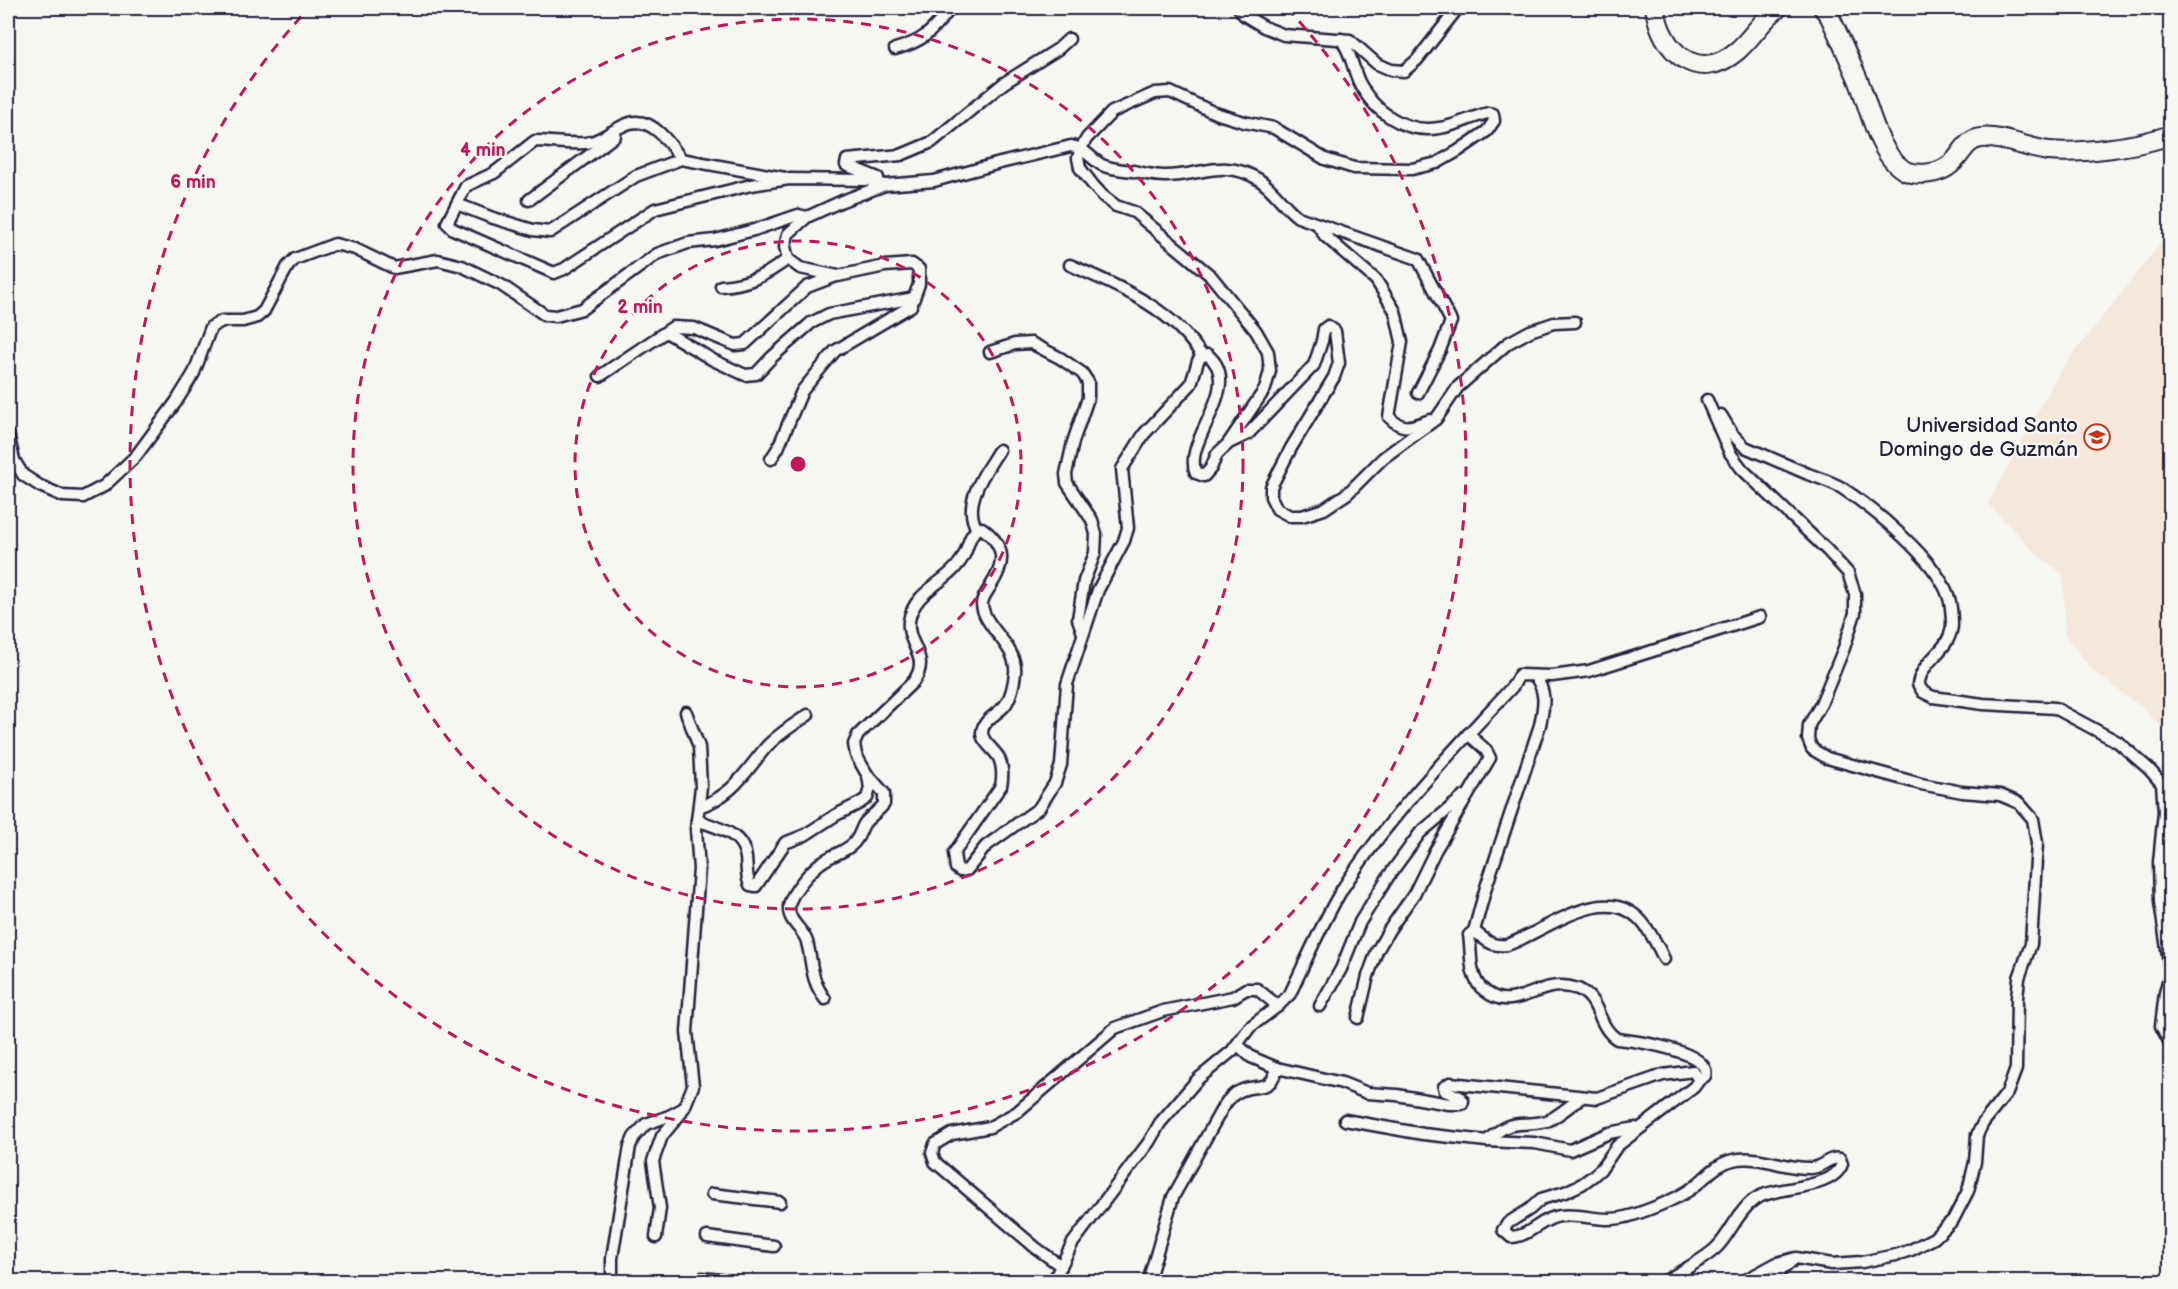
<svg xmlns="http://www.w3.org/2000/svg" width="2178" height="1289" font-family="'Balsamiq Sans',sans-serif">
<style>
.built{fill:#f5e7da}
.lines{fill:none;stroke-linecap:round;stroke-linejoin:round}
.minor-casing{stroke:#22223b;stroke-width:15}
.primary-casing{stroke:#22223b;stroke-width:22}
.minor{stroke:#f6f6f2;stroke-width:10}
.primary{stroke:#f6f6f2;stroke-width:18}
.ring{fill:none;stroke:#c2185b;stroke-width:3;stroke-dasharray:10 8}
.labels{text-anchor:middle;stroke-width:5;stroke-linejoin:round;paint-order:stroke}
.poi-label{font-size:21px;fill:#22223b;stroke:#f6f6f2;text-anchor:end}
.centre{fill:#c2185b;stroke:#f6f6f2;stroke-width:3}
.ring-label{font-size:18px;text-anchor:middle;font-weight:bold;fill:#c2185b;stroke:#f6f6f2;stroke-width:5;stroke-linejoin:round;paint-order:stroke}
</style>
<rect width="100%" height="100%" fill="#f6f6f2"/>
<filter id="ink" filterUnits="userSpaceOnUse"><feTurbulence type="fractalNoise" baseFrequency=".0167" numOctaves="2"/><feDisplacementMap in="SourceGraphic" scale="12" xChannelSelector="R" yChannelSelector="G"/><feConvolveMatrix kernelMatrix="1 2 1 2 8 2 1 2 1" color-interpolation-filters="sRGB"/></filter>
<g filter="url(#ink)">
<!-- built -->
<path class="built" d="M2170,231V736L2143,708L2093,671L2065,635L2063,574L2037,554L1988,504L2060,371Z"/>
<g class="lines">
<!-- minor casing -->
<g class="minor-casing">
<g id="minor">
<path d="M1239,8L1244,15L1264,27L1284,35L1350,40L1377,64L1391,70L1404,71L1417,60L1458,8"/>
<path d="M895,49C925,41 932,31 951,8"/>
<path d="M681,159C670,143 652,117 630,123C616,127 605,138 591,142C573,146 553,141 535,141L494,173L466,186L447,223L453,229L554,273L564,269L655,209L751,185L789,179L868,180L884,185"/>
<path d="M878,178L846,165L847,160L901,155L932,142L1004,83L1058,49L1069,39"/>
<path d="M529,200L615,136"/>
<path d="M457,204L490,217L533,230L550,232L636,176L681,159L785,178"/>
<path d="M1318,225L1325,236L1376,280L1395,311L1402,342L1389,417C1403,432 1413,426 1430,420"/>
<path d="M1070,265C1120,287 1172,308 1202,356"/>
<path d="M721,286C750,284 766,275 788,259"/>
<path d="M666,332L713,360L745,375L756,374L772,357L811,323L829,314L914,298"/>
<path d="M990,352L1015,344L1031,343L1060,358L1082,373L1088,382V398L1073,442L1066,474L1067,483L1092,520L1096,534L1095,553L1084,581L1078,619L1083,633"/>
<path d="M600,376L673,327L694,328L735,345L745,344L807,287L836,276"/>
<path d="M1707,400L1730,453L1742,469L1827,550L1848,573L1855,594V613L1844,648L1821,704L1809,725L1808,739L1812,749L1827,758L1921,784L1962,792L2000,795L2019,803L2033,819L2037,843L2031,944L2019,978L2017,998L2016,1069L2007,1093L1983,1123L1977,1135L1975,1162L1968,1191L1953,1220L1934,1238L1911,1250L1896,1255L1862,1262L1832,1264L1796,1258L1777,1263L1742,1282"/>
<path d="M1721,415L1733,435L1745,447C1766,456 1787,465 1808,474C1819,478 1832,482 1842,488C1874,509 1935,559 1948,595C1951,603 1952,618 1952,626C1949,652 1924,657 1918,684L1923,692L1933,697L1983,704L2055,708L2118,742L2149,769L2162,784L2164,812L2159,862L2160,902L2170,969"/>
<path d="M8,434L14,460L23,475L40,486L63,496L83,497L104,486L136,456L176,402L194,373L211,327L222,321H243L257,317L264,311L288,266L295,259L335,244L355,249L394,268L438,260L462,266L501,285L545,315L556,316L582,309L657,254L688,243L715,240L754,230L798,215L807,217"/>
<path d="M1229,442L1265,389L1270,371L1268,352L1256,331L1211,276L1134,212L1116,206L1103,196L1093,185L1080,168L1078,158L1081,148L1087,138L1112,112L1155,93L1170,92L1215,113L1244,122L1274,128L1325,159L1354,168L1412,169L1437,163L1458,151L1487,131L1494,121L1493,114L1488,113C1471,117 1456,126 1439,128C1405,134 1373,111 1359,82C1352,67 1352,54 1341,39"/>
<path d="M771,459L778,448L802,391L835,351L911,306L919,284V269L912,264L885,266L838,276L800,268L788,259L785,247L788,234L807,217L842,201L885,185L934,181L1000,163L1071,146C1085,148 1090,158 1102,165C1110,169 1123,170 1133,171C1143,173 1154,176 1165,176C1201,176 1224,158 1258,179C1274,189 1283,206 1298,217L1418,259L1451,321L1440,350L1418,393"/>
<path d="M977,529C961,503 986,471 999,450"/>
<path d="M699,807C734,795 744,773 767,746C779,734 794,724 808,715"/>
<path d="M697,820C717,828 743,832 746,858C747,867 746,877 750,885L756,886L785,843L805,835L836,815L860,803L867,798L870,788L868,776L856,755L854,744L858,735L913,682C932,657 906,645 909,621C914,588 953,582 965,553C969,544 970,530 982,528C1006,546 1006,563 990,587C987,592 982,598 982,604C983,627 1018,646 1015,673C1014,683 1011,696 1006,704C1000,713 983,719 982,732C981,741 995,750 999,758C1003,767 1003,776 1001,786L954,853L956,868L960,871L967,870L986,846L1039,808L1055,783L1061,765L1067,684L1098,590L1124,541L1128,528L1122,469L1144,434L1191,384L1198,361L1202,356L1208,355C1246,387 1181,441 1196,473L1204,476L1211,468L1217,454L1229,443L1248,434L1314,365L1322,341L1324,329L1328,326L1335,331L1339,363L1334,377L1291,448L1271,487V497L1277,509L1290,516H1302L1324,509L1348,493L1383,458L1436,419L1458,387L1508,343L1530,331L1554,323L1575,322"/>
<path d="M1474,931L1486,887L1540,725C1544,705 1547,693 1535,676"/>
<path d="M1664,959C1659,948 1653,937 1646,927C1610,876 1547,931 1507,945C1491,947 1486,940 1474,931L1469,935C1471,947 1470,961 1473,972C1475,980 1479,987 1485,991C1508,1010 1528,991 1551,987C1560,985 1569,986 1578,989C1601,999 1597,1027 1617,1039C1635,1041 1712,1051 1705,1076L1699,1080"/>
<path d="M2170,974L2165,993L2161,1026L2170,1043"/>
<path d="M825,999C810,979 813,965 807,942C804,929 787,922 789,906C791,892 813,867 825,860C834,854 850,850 856,840C860,835 861,829 864,824C870,816 878,812 884,804V793L869,776"/>
<path d="M1320,1006L1341,969L1360,922L1388,877L1420,833L1463,797"/>
<path d="M1358,1018L1368,976L1377,951L1389,930L1414,894L1435,851L1490,758L1486,750L1468,734"/>
<path d="M1238,1045L1251,1057L1277,1068L1342,1083L1367,1093L1397,1095L1449,1104H1462L1463,1101L1460,1097L1445,1091L1444,1087L1450,1083L1597,1098L1663,1075L1693,1071L1699,1080L1694,1087L1617,1146L1602,1168L1593,1176L1582,1184L1565,1192L1541,1199L1530,1209L1508,1223L1503,1230L1511,1237C1529,1237 1542,1218 1560,1216C1587,1213 1603,1225 1633,1215C1651,1209 1672,1201 1688,1191C1704,1181 1714,1164 1733,1160C1759,1154 1785,1169 1811,1168C1822,1168 1829,1156 1840,1159L1842,1164C1833,1191 1776,1185 1755,1199C1739,1210 1731,1232 1718,1246C1705,1260 1680,1271 1664,1282"/>
<path d="M1345,1120L1423,1134L1487,1141C1513,1116 1518,1128 1547,1121C1556,1118 1573,1103 1582,1097"/>
<path d="M1487,1141L1535,1143L1570,1150L1609,1133L1635,1128"/>
<path d="M712,1194L780,1202"/>
<path d="M656,1237L660,1208L653,1161L662,1136L681,1113"/>
<path d="M707,1237L774,1246"/>
<path d="M1061,1266L1036,1248L935,1162L932,1153L935,1144L952,1134L990,1127L1017,1112L1115,1028L1163,1011L1233,997L1246,989H1257L1278,1006"/>
<path d="M702,1278L739,1282"/>
<path d="M612,1282V1258L630,1146L634,1137L646,1124L669,1116L684,1108L693,1086L687,1032L699,869L696,829L701,787L699,747L686,712"/>
<path d="M1053,1282L1072,1244L1149,1142L1160,1123L1198,1079L1232,1051L1250,1027L1278,1006L1290,994C1306,960 1324,919 1343,888C1391,814 1453,751 1513,686L1519,675L1552,676L1589,671L1760,617"/>
<path d="M1148,1282L1173,1197L1223,1107C1227,1101 1232,1094 1240,1091C1259,1082 1269,1095 1277,1068"/>
<path d="M1768,1282L1793,1260"/>
</g>
</g>
<!-- primary casing -->
<g class="primary-casing">
<g id="primary">
<path d="M1655,8C1661,51 1697,85 1737,51C1752,38 1762,20 1778,8"/>
<path d="M1823,8L1829,15C1839,36 1848,56 1857,77C1869,104 1877,154 1904,170C1917,177 1940,174 1951,164C1962,155 1965,140 1981,138C1999,135 2030,149 2049,151C2081,154 2140,146 2170,135"/>
</g>
</g>
<!-- minor -->
<use href="#minor" class="minor"/>
<!-- primary -->
<use href="#primary" class="primary"/>
</g>
</g>
<!-- distance rings -->
<g class="ring">
<circle cx="798" cy="464" r="223"/>
<circle cx="798" cy="464" r="445"/>
<path d="M1287 8A668 668 0 1 1 309 8"/>
</g>
<!-- icons -->
<defs>
<g id="university-ring" transform="scale(1.35)"><circle r="9.5" fill="#f6f6f2" stroke="#c8321e" stroke-width="1.5"/><path d="M0-5L7-2L0 1L-7-2ZM-4 1L0 2.5L4 1V4Q0 6-4 4Z" fill="#c8321e"/></g>
</defs>
<g fill-rule="evenodd">
<use href="#university-ring" x="2097" y="437"/>
</g>
<g class="labels">
<!-- poi labels -->
<g class="poi-label">
<text x="2078" y="432">Universidad Santo<tspan x="2078" dy="24">Domingo de Guzmán</tspan></text>
</g>
</g>
<circle cx="798" cy="464" r="9" class="centre"/>
<g class="ring-label">
<text x="483" y="156">4 min</text>
<text x="193" y="188">6 min</text>
<text x="640" y="313">2 min</text>
</g>
<!-- margin -->
<rect width="2178" height="1289" fill="none" stroke="#f6f6f2" stroke-width="30"/>
<rect x="15" y="15" width="2148" height="1259" fill="none" stroke="#22223b" stroke-width="2" filter="url(#ink)"/>
</svg>
